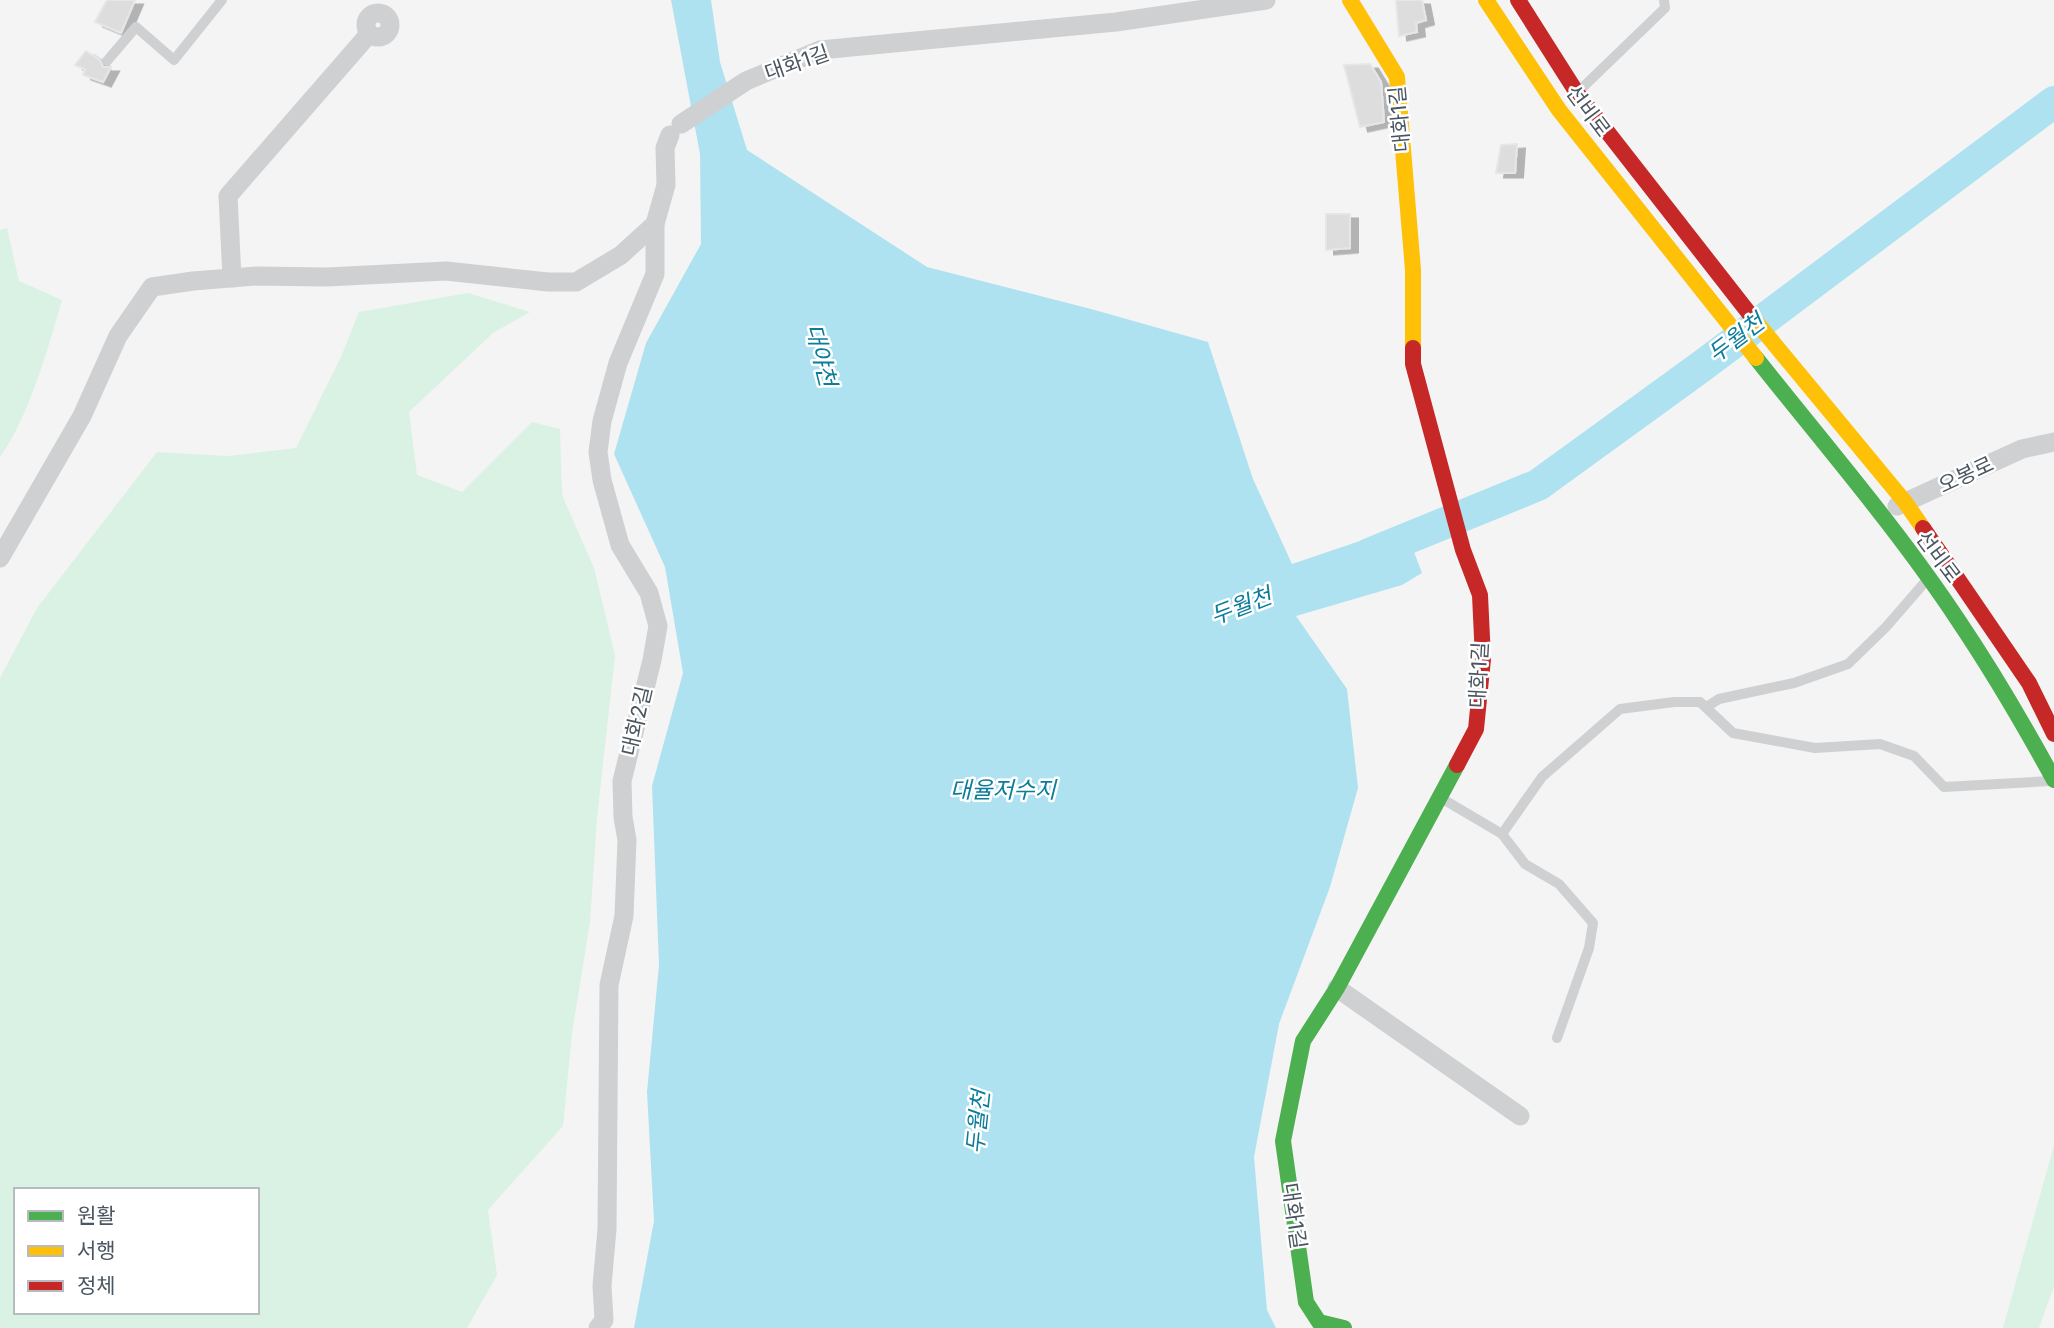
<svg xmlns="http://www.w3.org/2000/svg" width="2054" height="1328" font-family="Inter,'Noto Sans KR',sans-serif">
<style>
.green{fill:#d9f2e3;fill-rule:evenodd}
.water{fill:#aee2f0}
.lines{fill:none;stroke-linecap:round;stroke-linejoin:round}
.river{stroke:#aee2f0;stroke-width:32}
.building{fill:#ddddde;stroke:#e5e6e7;stroke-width:2;filter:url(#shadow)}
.lane{stroke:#ced0d2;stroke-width:10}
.street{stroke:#ced0d2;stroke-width:19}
.fast{stroke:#4caf50;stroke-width:16}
.slow{stroke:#ffc107;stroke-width:16}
.jam{stroke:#c62828;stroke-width:16}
.labels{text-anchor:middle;stroke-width:5;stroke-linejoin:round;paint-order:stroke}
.street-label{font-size:21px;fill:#4a5661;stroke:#fff}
.water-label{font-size:23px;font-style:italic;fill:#0c7c9b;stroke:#fff}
</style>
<defs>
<filter id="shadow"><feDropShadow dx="8" dy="4.5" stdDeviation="0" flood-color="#0004"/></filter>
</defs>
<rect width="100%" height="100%" fill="#f4f4f4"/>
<!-- green -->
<g class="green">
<path d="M7,228L19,281L62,300C48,348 29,417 0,457V230Z"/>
<path d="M468,293L530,312L493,333L409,412L417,475L462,492L532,422L560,429L562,495L594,568L615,655L597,818L590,922L572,1033L563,1126L488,1210L497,1275L467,1328H0V678L37,608L157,452L228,456L296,448L341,357L359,312ZM16,1190H257V1312H16Z"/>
<path d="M2054,1145V1286L2039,1328H2003Z"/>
</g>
<!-- water -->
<path class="water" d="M671,0H711L720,62L747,150L927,267L1091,309L1208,342L1253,479L1292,564L1404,526L1422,573L1402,585L1296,616L1347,689L1358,788L1330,887L1279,1024L1254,1157L1267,1310L1276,1328H634L654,1221L647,1092L659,965L652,786L683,673L665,567L614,454L646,343L701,244L700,154Z"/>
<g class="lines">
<!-- river -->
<path class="river" d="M1369,554L1538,485L1702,366L2054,102"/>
</g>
<!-- building -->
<g class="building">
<path d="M107,0H135L121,33L95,22Z"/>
<path d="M1396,0H1422L1426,20L1416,23L1417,32L1399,36Z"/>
<path d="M86,51L100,60L103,67H111L103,82L83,75L85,69L75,65Z"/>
<path d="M1370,64L1381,82L1384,122L1360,127L1344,65Z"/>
<path d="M1517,144L1515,173H1496L1501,145Z"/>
<path d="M1326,214H1350V248L1326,250Z"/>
</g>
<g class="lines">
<!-- lane -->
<g class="lane">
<path d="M107,61L136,27L174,60L222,0"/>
<path d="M1580,90L1665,8L1664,0"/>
<path d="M1706,707L1719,699L1794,683L1848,664L1886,627L1925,582"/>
<path d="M1441,798L1502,834L1525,864L1559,884L1593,923L1589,948L1557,1038"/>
<path d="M1502,834L1542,777L1620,709L1674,702H1700L1733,733L1815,748L1880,744L1914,756L1944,787L2050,781"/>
</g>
<!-- street -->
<g class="street">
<circle cx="378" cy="25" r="12"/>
<path d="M681,124L746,81L820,50L1116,22L1266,0"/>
<path d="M232,278L228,196L369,34"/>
<path d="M1897,506L2022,449L2054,442"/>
<path d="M0,558L82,416L118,336L152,287L193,281L257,276L327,277L446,271L548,282H576L621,255L655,224"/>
<path d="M1337,988L1520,1116"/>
<path d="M598,1328L604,1320L602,1286L607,1229L609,985L624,916L627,840L623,817L622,781L652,660L658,626L649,593L620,545L602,480L598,452L602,421L618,363L655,274V224L666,185L665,148L670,135"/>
</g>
<!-- fast -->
<g class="fast">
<path d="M1756,358C1824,444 1897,528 1958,620C1993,672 2024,725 2054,780"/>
<path d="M1344,1328L1319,1322L1306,1302L1283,1141L1303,1041L1337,988L1457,765"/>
</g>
<!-- slow -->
<g class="slow">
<path d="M1350,0L1397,77L1413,270V348"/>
<path d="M1486,0L1559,110L1756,358"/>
<path d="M1752,317L1905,502L1923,528"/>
</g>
<!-- jam -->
<g class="jam">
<path d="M1518,0L1577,93L1752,317"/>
<path d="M1413,348V364L1463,550L1480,595L1483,659L1476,729L1457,765"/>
<path d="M1923,528L2029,683L2054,734"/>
</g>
</g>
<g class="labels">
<!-- street labels -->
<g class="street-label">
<text transform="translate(797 63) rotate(-19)" y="7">대화1길</text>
<text transform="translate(1588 111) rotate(53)" y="7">선비로</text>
<text transform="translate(1400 119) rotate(-95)" y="7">대화1길</text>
<text transform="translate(1966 475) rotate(-25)" y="7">오봉로</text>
<text transform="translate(1938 557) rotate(53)" y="7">선비로</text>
<text transform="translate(1479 675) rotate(-87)" y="7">대화1길</text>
<text transform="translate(637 721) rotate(-77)" y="7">대화2길</text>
<text transform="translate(1294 1216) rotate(82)" y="7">대화1길</text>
</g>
<!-- water labels -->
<g class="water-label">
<text transform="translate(1736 338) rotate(-37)" y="8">두월천</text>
<text transform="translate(821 355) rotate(76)" y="8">대야천</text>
<text transform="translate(1241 606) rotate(-21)" y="8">두월천</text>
<text x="1003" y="798">대율저수지</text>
<text transform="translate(978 1122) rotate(-84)" y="8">두월천</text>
</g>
</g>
<!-- legend -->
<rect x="14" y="1188" width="245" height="126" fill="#ffffff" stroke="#b7bbc0" stroke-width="2"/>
<rect x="28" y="1211" width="35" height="10" fill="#4caf50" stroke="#b7bbc0" stroke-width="2"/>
<text x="77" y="1223" font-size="21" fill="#4a5661">원활</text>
<rect x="28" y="1246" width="35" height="10" fill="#ffc107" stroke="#b7bbc0" stroke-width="2"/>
<text x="77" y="1258" font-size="21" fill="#4a5661">서행</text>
<rect x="28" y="1281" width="35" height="10" fill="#c62828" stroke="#b7bbc0" stroke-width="2"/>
<text x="77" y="1293" font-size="21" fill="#4a5661">정체</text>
</svg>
